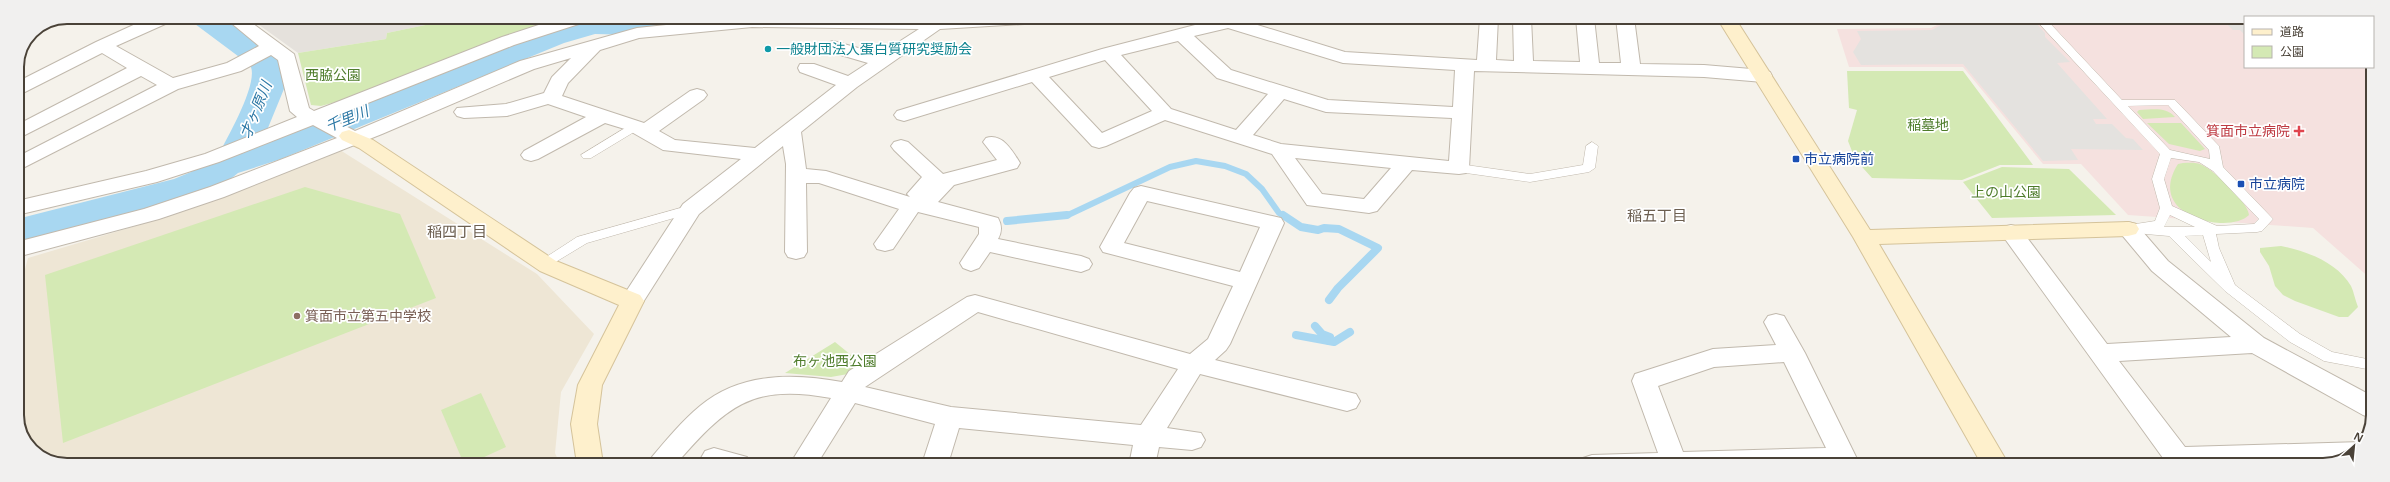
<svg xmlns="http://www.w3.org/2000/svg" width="2390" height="482" font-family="'Open Sans','Noto Sans JP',sans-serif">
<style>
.industrial{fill:#e5e1dc}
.education{fill:#eee6d5}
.medical{fill:#f5e1df}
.green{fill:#d4e9b4}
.parking{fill:#e4e2df}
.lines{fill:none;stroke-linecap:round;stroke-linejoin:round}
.stream-far1{stroke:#a8d7f1;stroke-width:6}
.stream{stroke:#a8d7f1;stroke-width:8}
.river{fill:#a8d7f1;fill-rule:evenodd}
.lane-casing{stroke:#c1b9ad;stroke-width:1}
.street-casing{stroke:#c1b9ad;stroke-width:2}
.secondary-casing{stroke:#d5c39a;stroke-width:2}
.lane{fill:#fff;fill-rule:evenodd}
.street{fill:#fff;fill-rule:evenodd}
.secondary{fill:#fef0cc;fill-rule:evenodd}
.culture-dot{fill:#0f9aa8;stroke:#fff;stroke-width:1.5}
.health-dot{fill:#e0444e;stroke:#fff;stroke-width:1.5}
.transit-dot{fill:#1a4fb4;stroke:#fff;stroke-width:1.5}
.education-dot{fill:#8d6e63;stroke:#fff;stroke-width:1.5}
.labels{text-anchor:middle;stroke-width:3.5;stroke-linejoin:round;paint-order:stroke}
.culture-label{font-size:14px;fill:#0d838f;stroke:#fff;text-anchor:start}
.park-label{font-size:14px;fill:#4e7c2b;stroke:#fff}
.health-label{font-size:14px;fill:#be3a42;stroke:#fff;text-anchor:end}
.transit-label{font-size:14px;fill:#164399;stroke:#fff;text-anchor:start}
.education-label{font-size:14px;fill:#785e54;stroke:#fff;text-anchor:start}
.water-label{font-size:15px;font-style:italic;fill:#2e79a6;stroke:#fff}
.neighbourhood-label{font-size:15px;fill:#6c5f50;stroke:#fff}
.rim{fill:none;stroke:#4a4238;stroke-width:2}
</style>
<rect width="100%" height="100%" fill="#f5f2eb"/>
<!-- industrial -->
<path class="industrial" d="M248,17H464L387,33L386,39L298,53Z"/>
<!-- education -->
<path class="education" d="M340,150L537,274L594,334L561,392L555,453L560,464H58L32,450L17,421V299L28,258L159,219Z"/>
<!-- medical -->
<path class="medical" d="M1941,18H2245V67H2373L2372,280L2313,228L2128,215L2081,164H2043L1963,67H1849L1837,29L1931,28L1943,22Z"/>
<!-- green -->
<g class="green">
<path d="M464,17H566L343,100L321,106L311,105L298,53L386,39L387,33Z"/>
<path d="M1847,71H1963L2033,165H2000L1962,180L1872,178L1855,159L1848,141L1857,110L1849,108Z"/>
<path d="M2139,110C2152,110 2165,106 2175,117L2143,119L2137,112Z"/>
<path d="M2147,123H2181L2205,149L2200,151L2169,144Z"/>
<path d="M2183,163C2190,163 2196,162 2202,165C2215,171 2248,202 2249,215C2230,235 2144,217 2178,164Z"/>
<path d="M2002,167L2069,169L2116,215L1992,218L1963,182Z"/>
<path d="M305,187L400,214L436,298L63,443L45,275Z"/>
<path d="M2281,246C2306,251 2337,262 2351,286C2354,292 2355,300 2358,307L2348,317H2339L2295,301L2283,295L2275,286L2269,266L2260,252V248Z"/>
<path d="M835,342L862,364L848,374L831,377L785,373Z"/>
<path d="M481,393L506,447L469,464H464L441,410Z"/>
</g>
<!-- parking -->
<g class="parking">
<path d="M1943,18H2031L2045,33V37L2070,62L2057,63L2107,119H2093L2096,124H2112L2126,138L2133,139L2143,150L2071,149L2078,160L2043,161L1963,64L1861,65L1853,52L1861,39L1857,31L1932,30L1946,22Z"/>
<path d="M2221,18H2245V35L2240,30H2233Z"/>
</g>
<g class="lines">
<!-- stream-far1 -->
<path class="stream-far1" d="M1060,216H1066L1170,167L1196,161L1225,166L1246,174L1262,189L1279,213L1284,216"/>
<!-- stream -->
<g class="stream">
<path d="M1283,215L1301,227L1318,230L1324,228L1339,229L1378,248L1338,288L1329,300"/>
<path d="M1007,221L1067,215"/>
<path d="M1315,326L1322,334L1330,337L1329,341"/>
<path d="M1296,335L1334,342L1350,332"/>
</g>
<!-- river -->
<path class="river" d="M190,17H227L274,51L287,70L286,84L263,140L540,29L582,17H694L689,24L636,35L595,34L564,43L281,159L238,173L217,190L200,197L17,245V219L174,179L191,172L212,157L219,154C228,136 260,81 250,65L195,24Z"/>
<!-- lane casing -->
<g class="lane-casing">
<g id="lane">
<path d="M2034,18H2045L2122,100H2175L2219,146L2223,167L2273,219L2262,231L2257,232L2216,234L2219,248L2235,285L2300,334L2332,352L2372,360V370L2324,361L2290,342L2225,291L2169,236L2123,232L2122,229L2123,226L2155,221L2160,208L2152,179L2160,154ZM2168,105L2209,150L2210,159L2170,150L2128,106ZM2171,158L2199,162L2213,171L2259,219L2254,224L2217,226L2172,206L2164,179ZM2170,215L2195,227H2164ZM2203,235L2211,262L2185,236Z"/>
<path d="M635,122L641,126L639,129L591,158H583L581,155Z"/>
<path d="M1592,142L1598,146L1595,168L1589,172L1530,182L1459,172L1453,168L1459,164L1530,174L1583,165L1586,146Z"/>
<path d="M691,205L695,206L697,209L695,212L587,243L549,266L544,268L537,263L577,237Z"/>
</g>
</g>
<!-- street casing -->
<g class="street-casing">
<g id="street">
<path d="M151,17H175L172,21L116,46L173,78L227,63L259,46L224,17H244L294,54L309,108L314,111L502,37L563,17H591L588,21L514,45L330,118L355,131L520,61L637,28L744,17H1066L1063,21L1057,22L940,29L857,87L801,132L806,169L826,171L910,197L907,194L922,177L894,150L891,146L894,142L901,140L908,142L943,174L997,160L983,142L986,138C1002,133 1012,150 1020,163L1017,168L954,185L938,202L998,218C1002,225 1002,232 998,239L1081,256L1089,259L1092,264L1089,269L1081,272L990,252L979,268L971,271L963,268L960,263L979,234V227L918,212L893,249L885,251L877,249L874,244L899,209L819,183H806L807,252L804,257L796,259L788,257L785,252L786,164L783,146L699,214L640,307L632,309L624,307L620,301L683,204L741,159L663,150L628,130L605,123L538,159L531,161L524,159L521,155L524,151L586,117L548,104L507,116L464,118L457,116L454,112L457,108L506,104L544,93L552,77L571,58L534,69L382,134L224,197L159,219L17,257V242L144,209L210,187L337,138L313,125L219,162L157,182L17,215V201L146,171L205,154L297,117L290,111L278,60L271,55L241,71L178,89L17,171V157L157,85L141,76L17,139V125L127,68L102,53L17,96V82L96,42ZM752,27L919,29L880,54L833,41L827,43L824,47L827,51L868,63L848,76L814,64H800L798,68L800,72L836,85L755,148L675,140L659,131L704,99L707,95L704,91L697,89L690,91L644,123L562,96L568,83L600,50L639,38Z"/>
<path d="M1226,17L1235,18L1345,52L1477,60L1480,18H1498L1496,60L1514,61L1513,18H1531L1533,61L1580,62L1576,18H1594L1599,63H1621L1616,18H1634L1640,64L1704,65L1763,70L1770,72L1772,76L1770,80L1763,82L1704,77L1474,71L1469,168L1466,173L1459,174L1412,170L1377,211L1369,213L1307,205L1272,154L1165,120L1106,146L1099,148L1092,146L1032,82L904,121L897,119L894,115L897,111L1102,49ZM1228,28L1343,63L1455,70L1453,107L1328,100L1231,70L1194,36ZM1178,41L1217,78L1268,94L1236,130L1171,109L1121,55ZM1105,60L1152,111L1102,133L1049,77ZM1284,99L1326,112L1452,118L1449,161L1281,144L1253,135ZM1295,158L1391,168L1364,199L1322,194Z"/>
<path d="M1141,186L1281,218L1284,223L1230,344L1226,350L1215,360L1356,394L1360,401L1356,408L1347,411L1200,374L1167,428L1201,433L1205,440L1201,447L1192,450L1159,447L1155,465H1129L1133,445L959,428L948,464H922L935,424L855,403L817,464H790L831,398C751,383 726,407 676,464H648L652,457C667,439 682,421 700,406C740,372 794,373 842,382L849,371L967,297L975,295L1190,354L1208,339L1233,286L1103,252L1100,247L1130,193L1134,188ZM1147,201L1260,227L1240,272L1124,243ZM978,312L1178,369L1141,425L951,407L865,387Z"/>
<path d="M2128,222L2136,224L2168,261L2264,338L2372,396V418L2363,415L2252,353L2119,361L2185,447L2362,442L2356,453L2330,462L2168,465L2000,232L2003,227L2011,225L2019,227L2107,344L2231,337L2152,271L2117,229L2120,224Z"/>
<path d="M1776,314L1784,316L1805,353L1860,465H1579L1583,458L1592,455L1658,453L1632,381L1635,374L1713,349L1776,345L1764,322L1768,316ZM1784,362L1826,448L1683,452L1658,386L1714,367Z"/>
<path d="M714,448L747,457L751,464H704L701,458L705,451Z"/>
</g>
</g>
<!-- secondary casing -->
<g class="secondary-casing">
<g id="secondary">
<path d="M1717,18H1735L1870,230L2128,222L2136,224L2139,229L2136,234L2128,236L1879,244L2009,465H1982L1853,237Z"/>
<path d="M349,130L373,140L556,261L640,295L644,301L602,385L597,424L603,464H577L571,424L578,385L619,305L540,271L359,148L342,140L339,136L342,132Z"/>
</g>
</g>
<!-- lane -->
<use href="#lane" class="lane"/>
<!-- street -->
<use href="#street" class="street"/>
<!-- secondary -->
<use href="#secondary" class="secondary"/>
</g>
<!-- markers -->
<circle class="culture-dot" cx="768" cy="49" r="4"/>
<path class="health-dot" d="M2297 125h4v4h4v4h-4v4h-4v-4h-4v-4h4z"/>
<g class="transit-dot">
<rect x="1792" y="155" width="8" height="8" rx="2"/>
<rect x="2237" y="180" width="8" height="8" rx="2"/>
</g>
<circle class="education-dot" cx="297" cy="316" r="4"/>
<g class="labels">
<!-- culture labels -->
<g class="culture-label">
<text x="776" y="54">一般財団法人蛋白質研究奨励会</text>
</g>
<!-- park labels -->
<g class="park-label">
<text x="333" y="80">西脇公園</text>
<text x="1928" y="130">稲墓地</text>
<text x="2006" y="197">上の山公園</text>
<text x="835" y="366">布ヶ池西公園</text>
</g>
<!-- health labels -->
<g class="health-label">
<text x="2290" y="136">箕面市立病院</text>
</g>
<!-- transit labels -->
<g class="transit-label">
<text x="1804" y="164">市立病院前</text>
<text x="2249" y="189">市立病院</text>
</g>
<!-- education labels -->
<g class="education-label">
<text x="305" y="321">箕面市立第五中学校</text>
</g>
<!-- water labels -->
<g class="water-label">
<text transform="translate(256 110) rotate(-68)" y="5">才ヶ原川</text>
<text transform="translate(347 119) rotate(-22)" y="5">千里川</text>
</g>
<!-- neighbourhood labels -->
<g class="neighbourhood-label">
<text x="1657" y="221">稲五丁目</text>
<text x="457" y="237">稲四丁目</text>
</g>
</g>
<!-- crop -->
<path d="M0 0H2390V482H0ZM67 24H2323A43 43 0 0 1 2366 67V415A43 43 0 0 1 2323 458H67A43 43 0 0 1 24 415V67A43 43 0 0 1 67 24Z" fill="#f1f0ef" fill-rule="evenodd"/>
<path class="rim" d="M67 24H2323A43 43 0 0 1 2366 67V415A43 43 0 0 1 2323 458H67A43 43 0 0 1 24 415V67A43 43 0 0 1 67 24Z"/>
<!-- legend -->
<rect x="2244" y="16" width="130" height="52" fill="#ffffff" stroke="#b7b3af"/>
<rect x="2252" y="29" width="20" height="6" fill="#fef0cc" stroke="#b7b3af"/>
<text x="2280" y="36" font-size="12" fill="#4a4238">道路</text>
<rect x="2252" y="46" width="20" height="12" fill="#d4e9b4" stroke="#b7b3af"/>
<text x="2280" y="56" font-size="12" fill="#4a4238">公園</text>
<!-- north arrow -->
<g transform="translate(2354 446) rotate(27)" stroke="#ffffff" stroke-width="3" paint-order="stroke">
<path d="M0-3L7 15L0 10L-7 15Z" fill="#4a4238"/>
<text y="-6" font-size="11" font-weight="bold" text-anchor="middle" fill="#4a4238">N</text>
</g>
</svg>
